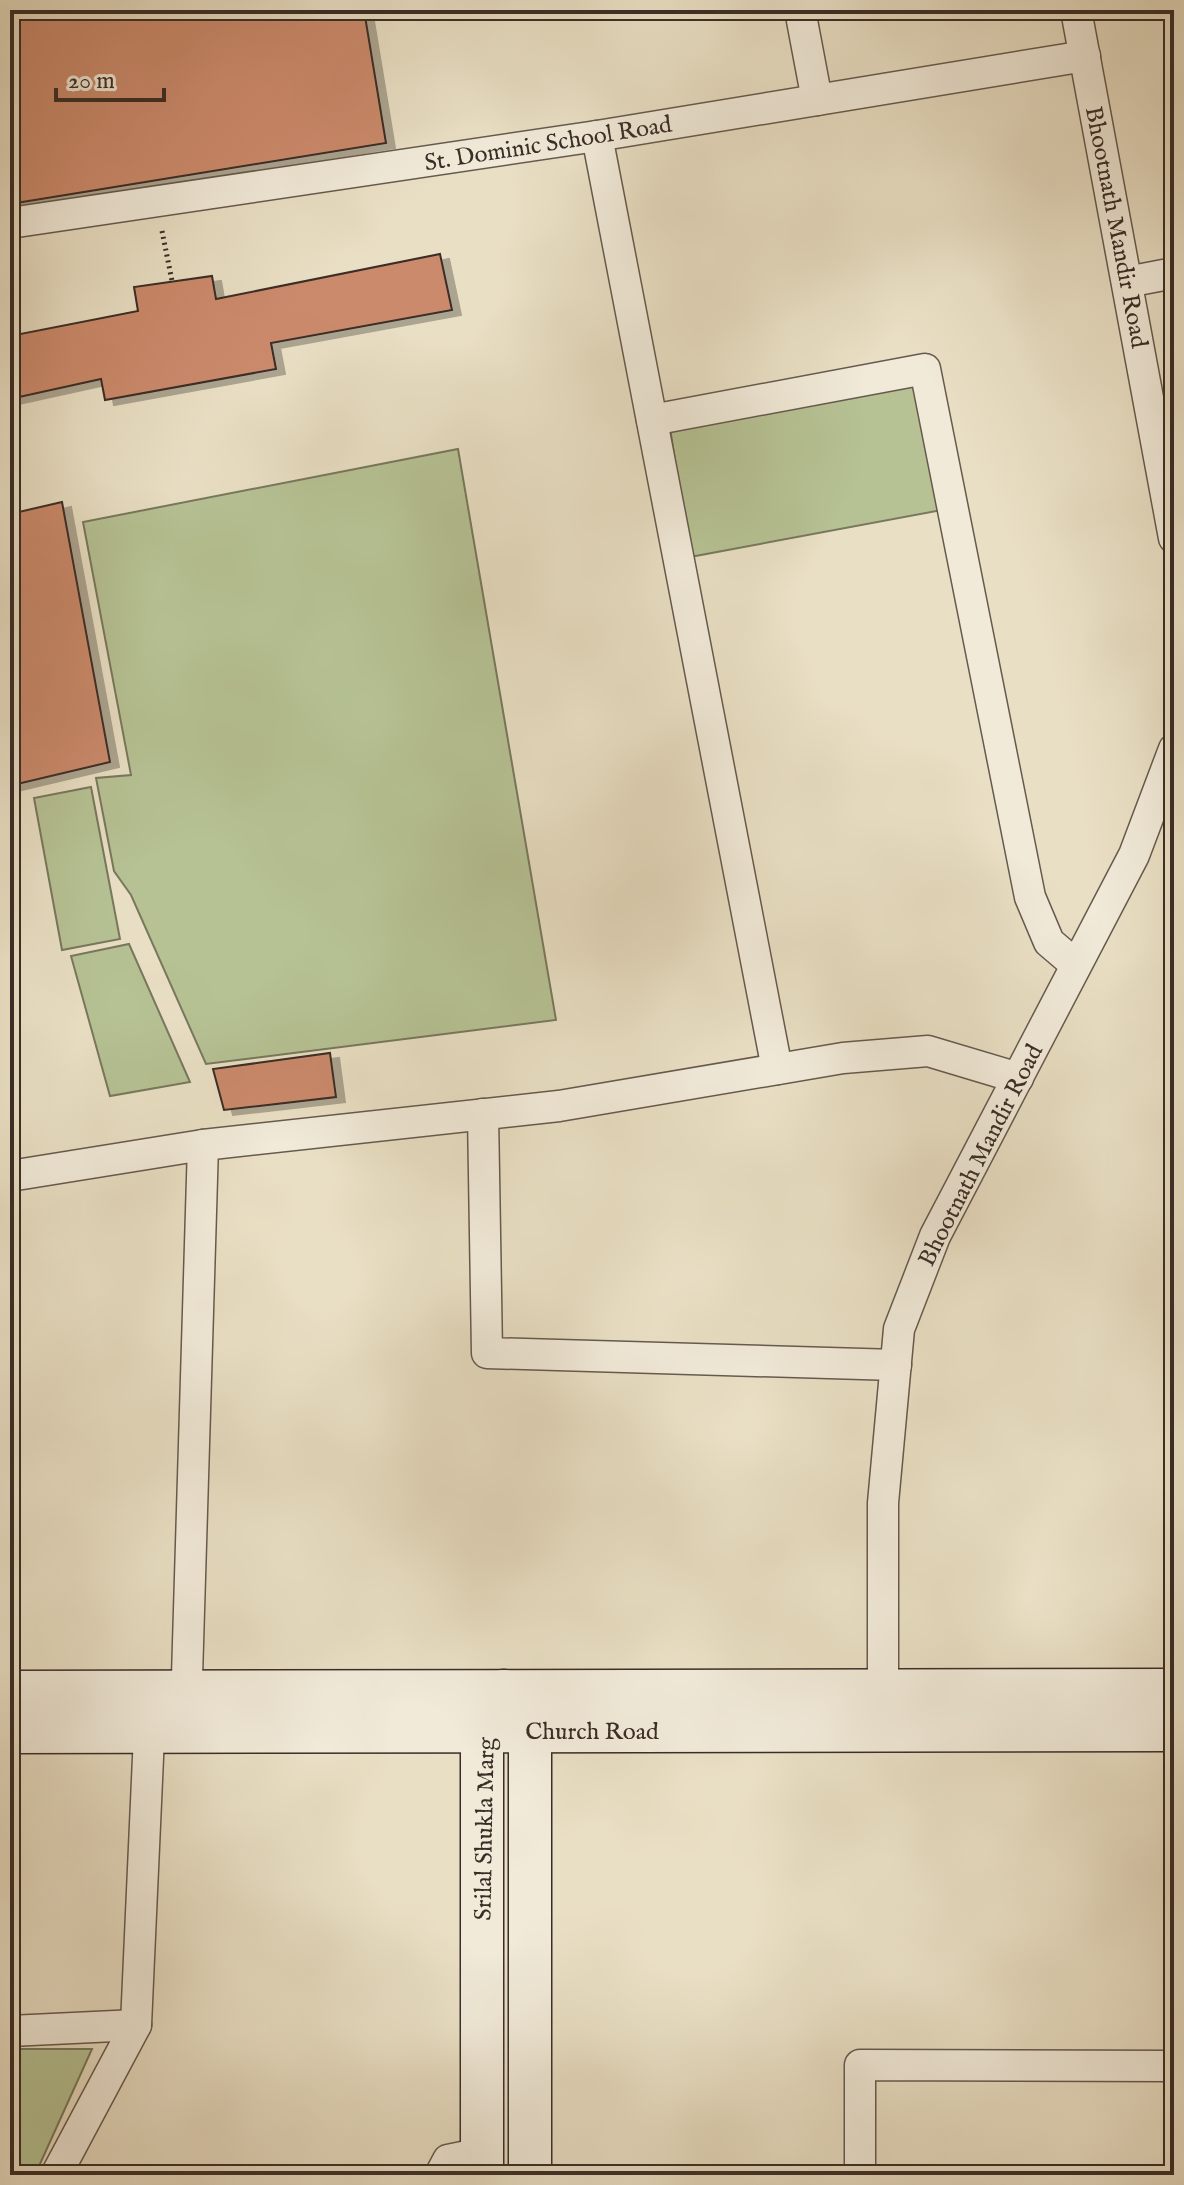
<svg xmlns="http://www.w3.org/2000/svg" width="1184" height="2185" font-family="'IM FELL English',serif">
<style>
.green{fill:#b6c294;stroke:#78785e;stroke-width:2}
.building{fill:#cb8a6c;stroke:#3a2d27;stroke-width:2;filter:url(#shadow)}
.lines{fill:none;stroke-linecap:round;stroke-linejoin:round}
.street-casing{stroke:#665a4e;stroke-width:33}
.secondary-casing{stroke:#3a2d27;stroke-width:45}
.path{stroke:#3a2d27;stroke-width:5;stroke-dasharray:2 4;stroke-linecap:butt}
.street{stroke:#f1ead9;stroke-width:30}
.secondary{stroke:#f1ead9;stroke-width:42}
.labels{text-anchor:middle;stroke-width:6;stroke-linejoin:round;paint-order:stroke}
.street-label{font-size:24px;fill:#3a2d27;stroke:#f1ead9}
</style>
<defs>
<filter id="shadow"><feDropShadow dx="9" dy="5" stdDeviation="0" flood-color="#0004"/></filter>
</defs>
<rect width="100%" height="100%" fill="#e9dfc4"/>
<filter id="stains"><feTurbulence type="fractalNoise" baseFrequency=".0025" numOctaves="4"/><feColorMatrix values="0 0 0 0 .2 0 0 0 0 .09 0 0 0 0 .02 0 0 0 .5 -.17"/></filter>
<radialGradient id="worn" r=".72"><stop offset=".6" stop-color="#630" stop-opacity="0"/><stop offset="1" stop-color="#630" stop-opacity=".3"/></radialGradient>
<!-- green -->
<g class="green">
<path d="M917,379L942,510L690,557L670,428Z"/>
<path d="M458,449L556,1020L206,1064L131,895L114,871L96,778L131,775L83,522Z"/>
<path d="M91,787L120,939L62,950L34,798Z"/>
<path d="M129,944L190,1082L110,1096L71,956Z"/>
<path d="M10,2049H92L35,2175H10Z"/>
</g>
<!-- building -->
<g class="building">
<path d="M10,10H364L386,143L10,204Z"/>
<path d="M440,254L452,310L271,343L276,369L105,400L101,379L10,399V336L138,311L134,287L212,276L216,299Z"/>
<path d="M62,502L110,762L13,785L10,514Z"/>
<path d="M330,1053L336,1097L224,1110L213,1069Z"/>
</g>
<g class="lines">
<!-- street casing -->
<g class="street-casing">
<g id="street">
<path d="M800,10L817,100"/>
<path d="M1076,10L1174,538"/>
<path d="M597,136L777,1069"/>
<path d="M10,223L597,136L1085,56"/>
<path d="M1127,282L1174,273"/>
<path d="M652,420L925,369L1030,897L1049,942L1076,965"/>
<path d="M483,1114L487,1353L896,1365"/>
<path d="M10,1176L203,1145L559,1106L843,1058L928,1051L1018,1078"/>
<path d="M186,1710L203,1145"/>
<path d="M883,1711V1503L899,1329L935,1236L1134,855L1174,749"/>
<path d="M10,2031L136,2025"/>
<path d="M56,2175L136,2025L150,1713"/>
<path d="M440,2175L448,2160L482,2153"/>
<path d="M860,2175V2065L1174,2066"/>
</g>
</g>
<!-- secondary casing -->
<g class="secondary-casing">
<g id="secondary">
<path d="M10,1692L1174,1690"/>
<path d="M10,1732L1174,1730"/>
<path d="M482,2175V1731L504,1691L530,1731V2175"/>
</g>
</g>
<!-- path -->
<path class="path" d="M162,231L172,281"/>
<!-- street -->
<use href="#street" class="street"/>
<!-- secondary -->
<use href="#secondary" class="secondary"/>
</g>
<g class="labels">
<!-- street labels -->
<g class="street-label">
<text transform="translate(548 143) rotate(-9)" y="8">St. Dominic School Road</text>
<text transform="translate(1117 227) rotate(79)" y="8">Bhootnath Mandir Road</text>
<text transform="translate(980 1155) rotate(-63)" y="8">Bhootnath Mandir Road</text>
<text x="592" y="1739">Church Road</text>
<text transform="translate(484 1829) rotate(-89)" y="8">Srilal Shukla Marg</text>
</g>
</g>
<!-- margin -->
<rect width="1184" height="2185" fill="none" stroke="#e9dfc4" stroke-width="40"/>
<rect x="12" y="12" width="1160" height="2161" fill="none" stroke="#3a2d27" stroke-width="4"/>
<rect x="20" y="20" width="1144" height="2145" fill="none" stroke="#3a2d27" stroke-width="2"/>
<!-- scale -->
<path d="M56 88v12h108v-12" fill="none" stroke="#3a2d27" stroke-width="4"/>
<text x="68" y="88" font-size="24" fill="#3a2d27" stroke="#f1ead9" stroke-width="6" paint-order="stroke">20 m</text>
<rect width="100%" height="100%" filter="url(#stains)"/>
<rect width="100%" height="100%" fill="url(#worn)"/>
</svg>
